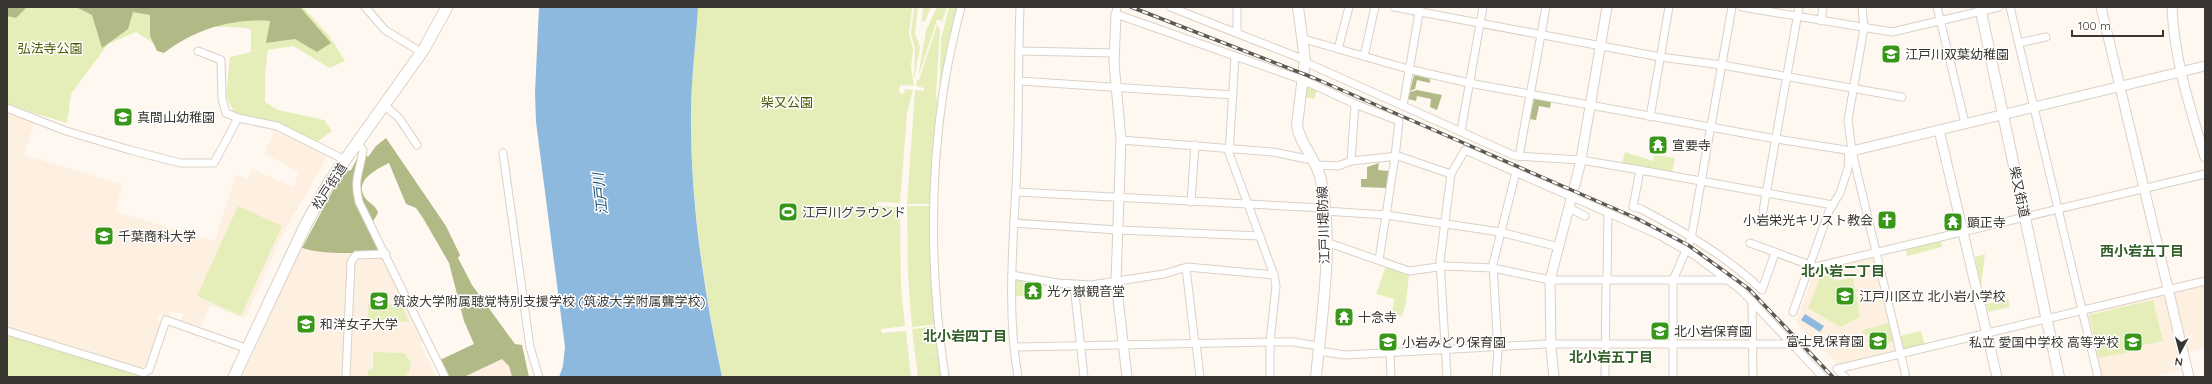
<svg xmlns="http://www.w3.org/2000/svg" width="2212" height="384" font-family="Quicksand,'Noto Sans JP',sans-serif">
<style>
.built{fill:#fdf0e1}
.green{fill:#e5eeb8}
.forest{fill:#b1ba86}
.water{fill:#8cb9dd}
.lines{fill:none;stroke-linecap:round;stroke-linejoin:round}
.minor-casing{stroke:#dbd0c5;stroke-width:9}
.tertiary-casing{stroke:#dbd0c5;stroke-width:11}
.secondary-casing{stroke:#dbd0c5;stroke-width:12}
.primary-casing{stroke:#dbd0c5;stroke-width:13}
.minor{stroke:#fff;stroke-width:7}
.tertiary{stroke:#fff;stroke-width:9}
.secondary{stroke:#fff;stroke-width:10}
.primary{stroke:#fff;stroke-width:11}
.rail-casing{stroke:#5c5852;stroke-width:3.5}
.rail{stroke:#fff;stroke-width:2;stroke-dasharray:6;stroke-linecap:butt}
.labels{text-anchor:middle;stroke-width:3;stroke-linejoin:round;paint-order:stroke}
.park-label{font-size:13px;fill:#4f5700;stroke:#fff}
.poi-label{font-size:13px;fill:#3a3631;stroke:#fff;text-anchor:start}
.street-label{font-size:13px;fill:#3a3631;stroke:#fff}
.water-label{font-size:14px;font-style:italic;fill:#1a4d71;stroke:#fff}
.neighbourhood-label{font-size:14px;font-weight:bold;fill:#325f27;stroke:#fff}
</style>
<rect width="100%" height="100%" fill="#fff8f1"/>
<!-- built -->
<g class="built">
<path d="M7,111L35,120L24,155L122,184L116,212L215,241L236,174L247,180L252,169L293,187L299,172L265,154L274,130L285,132L327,155L321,168L284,232L245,319L210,305L200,327L181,321L183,314L171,311L169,318L159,315L157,320L161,321V326L147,369L7,327Z"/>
<path d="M301,248L309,250L352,253L348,259L344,377H242Z"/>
<path d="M358,257H385L426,341L420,344L436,377H348L353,262Z"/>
<path d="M1872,257L1875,259L1898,351L1839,366L1796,323L1814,272Z"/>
<path d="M2205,285V348L2187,352L2173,293Z"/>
<path d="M2162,296L2165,297L2181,369L2156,377H2100L2085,315L2087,312Z"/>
<path d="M502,359L509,366L512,377H464Z"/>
</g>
<!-- green -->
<g class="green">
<path d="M7,7H303L330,37L345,61L330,68L293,46L268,50L265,74V102L278,110L324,120L332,131L317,142L279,123L235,114L226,96L230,57L251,52V29C228,26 203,25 180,33C173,35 166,43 160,47L136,32L108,44L71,94L67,123L7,105Z"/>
<path d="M698,7H912L909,34L913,49L911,66L914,86L900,85L899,93L904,94L905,89L913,90L907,114L900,203L877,202L876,206L900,207L901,286L905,326L881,329L882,333L906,331L911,377H722C705,290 690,202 691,113C691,78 696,42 698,7Z"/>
<path d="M914,7H918L915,33L920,47L914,80L915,48L911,34Z"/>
<path d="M923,7H931L925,21H922Z"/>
<path d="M937,7H947L941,24V20H937L918,77L926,31Z"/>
<path d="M949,7H959L939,108L941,39Z"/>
<path d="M938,22V28H940L936,95L939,113L931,204H907L915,90L924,91V88L916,86L917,80H919Z"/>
<path d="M1308,84L1318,88L1314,99L1304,97Z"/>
<path d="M1625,152L1653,161L1655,155L1675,158L1672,173L1622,164Z"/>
<path d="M238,206L282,226L241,316L197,296Z"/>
<path d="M907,206H931L937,324L912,327L908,276Z"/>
<path d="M1941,240L1942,247L1907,256L1906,248Z"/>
<path d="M1985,254L1981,287L1975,257Z"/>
<path d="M1386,266L1409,274L1406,304L1402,316L1392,313L1394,299L1376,294Z"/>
<path d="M1832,272L1834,281L1853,278L1860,317L1840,327L1808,308L1821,275Z"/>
<path d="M1016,279L1037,282L1036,297L1016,296Z"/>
<path d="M2008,299L2010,307L1988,312L1986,304Z"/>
<path d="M2153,300L2163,341L2143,345L2135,351L2099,358L2089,315Z"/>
<path d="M368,304L402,305L409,322L368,320Z"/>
<path d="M1889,323L1894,341L1885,344L1877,336L1863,334L1862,330Z"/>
<path d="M937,326L940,352L928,354L940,353L943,377H918L912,329Z"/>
<path d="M1921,331L1925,346L1904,351L1900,336Z"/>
<path d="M7,332L144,374L149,377H7Z"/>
<path d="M373,352L404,353L411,362L409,372L405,377H368V371L373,368Z"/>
</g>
<!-- forest -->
<g class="forest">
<path d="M7,7H27L16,18L7,16Z"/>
<path d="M76,7H300L331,43L317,52L295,39L266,43L270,21C231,18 194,30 164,53L157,51L150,36V15L133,12L128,29L102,48L92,15Z"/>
<path d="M1414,75L1430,79V83L1417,80L1415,89L1410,91Z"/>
<path d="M1417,90L1442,95L1437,110L1430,107L1431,99L1417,96L1416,101L1408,99L1410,92Z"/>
<path d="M1534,99L1551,102L1550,108L1539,106L1536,120L1528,119L1531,105H1533Z"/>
<path d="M386,138L446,226L460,255L458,258L472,285L515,344L522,345L529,377H512L509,366L502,359L464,377H447L440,360L474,344L464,321L449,263L423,218L416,208L406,204L389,163C377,169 352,181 366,199C371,205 376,205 378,213L369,228L380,250L378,252C354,253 324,255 302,248L339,179L347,171L351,170L361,151L368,157L376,146Z"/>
<path d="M1379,163L1378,170L1389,171L1386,188L1361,187V179H1367V167Z"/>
</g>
<!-- water -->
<g class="water">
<path d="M539,7H698C696,42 691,78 691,113C690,201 704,291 722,377H559L563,366L565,347L536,122L535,93Z"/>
<path d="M1805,314L1824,326L1820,332L1801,320Z"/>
</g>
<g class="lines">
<!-- minor casing -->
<g class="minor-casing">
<g id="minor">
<path d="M365,7L385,30L421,52"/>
<path d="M1117,7L1116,14L1303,80L1355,104"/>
<path d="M1170,7L1305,60"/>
<path d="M1394,7L1660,57L1722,65L1902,97"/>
<path d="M1742,7L1892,32L1999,7"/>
<path d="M1862,7L1864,28L1848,120L1852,151L1906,377"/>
<path d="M1937,7L1965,123"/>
<path d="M2010,7L2098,377"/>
<path d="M1821,21L1823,7"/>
<path d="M1237,33V7"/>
<path d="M1304,39L1408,69L1469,83L1776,139L1852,151"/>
<path d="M2019,43L2046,37"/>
<path d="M1338,49L1349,7"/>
<path d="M198,51L221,60L222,99L226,113L238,118L277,126L345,160"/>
<path d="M1019,51L1115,53"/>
<path d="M1364,56L1375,7"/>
<path d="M1235,57L1229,153L1274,275L1276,286L1270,342V377"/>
<path d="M1305,62L1515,156L1581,160L1640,170L1633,207L1641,209C1685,232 1726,256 1762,290L1775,253"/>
<path d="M1019,81L1233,95"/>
<path d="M384,105L399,118L417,145"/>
<path d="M1403,106L1420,7"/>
<path d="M7,108L66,131L130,150L180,163H214L238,118"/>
<path d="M1650,117L1669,7"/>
<path d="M1461,131L1483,7"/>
<path d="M1121,140L1273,152L1312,160"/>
<path d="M357,143L363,150C360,172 353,178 359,202L445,377"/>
<path d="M503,153L530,347L539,377"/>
<path d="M1519,156L1546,7"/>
<path d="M1351,161L1355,104L1399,121L1395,157"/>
<path d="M1316,165L1338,166L1351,161L1398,156L1451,174"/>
<path d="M1640,170L1833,205"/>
<path d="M1016,192L1324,208"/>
<path d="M1191,202L1195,145"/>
<path d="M1569,208L1585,216"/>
<path d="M1324,211L1386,215L1500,232L1559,247"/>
<path d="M1763,211L1799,7"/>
<path d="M1014,223L1118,230"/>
<path d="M1118,230L1260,236"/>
<path d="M1326,242L1409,271L1445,266L1493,268L1550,280"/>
<path d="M1750,243L1815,267L2205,174"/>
<path d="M1379,260L1395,157"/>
<path d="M1186,268L1195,344"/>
<path d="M1012,275L1058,283L1091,285L1164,274L1187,267L1274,275"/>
<path d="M1550,280H1728"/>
<path d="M1607,280L1608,213"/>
<path d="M1074,285L1084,377"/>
<path d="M1752,301L1753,377"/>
<path d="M1793,312L1829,211L1840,193L1848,168L1849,151"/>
<path d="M7,331L144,373L149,370L166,320L248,349"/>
<path d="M1196,343L1200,377"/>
<path d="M1014,347L1270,342H1293L1319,346"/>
<path d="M1319,351L1345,355L1545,344H1792"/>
<path d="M1390,353L1391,377"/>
<path d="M346,377L351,262L356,255L386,254"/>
<path d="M945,377C931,283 929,188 943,93C947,64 954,35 961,7"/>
<path d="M1018,377C1006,308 1014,235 1017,165C1019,112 1018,60 1020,7"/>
<path d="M1447,377L1440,261L1451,174L1465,150L1659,235L1694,255L1741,290L1823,377"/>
<path d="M1496,377L1498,351L1493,264L1516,172"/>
<path d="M1605,377L1606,280"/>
<path d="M1673,377V280L1691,239L1732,7"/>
<path d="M1845,377L1837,369L2205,281"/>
</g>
</g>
<!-- tertiary casing -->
<g class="tertiary-casing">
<g id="tertiary">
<path d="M2101,7L2189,377"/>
<path d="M2172,7C2174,59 2190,108 2205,157"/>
<path d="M1116,14L1114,63L1121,140L1116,281L1127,377"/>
<path d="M1939,130L1997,377"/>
<path d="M1852,151L2205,66"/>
<path d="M1554,377L1551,348L1550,280L1580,165L1607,7"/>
</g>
</g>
<!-- secondary casing -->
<g class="secondary-casing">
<g id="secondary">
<path d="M1298,7L1305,60L1297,125C1300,145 1317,160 1321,180C1334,242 1322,314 1316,377"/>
<path d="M1980,7L2059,377"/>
</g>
</g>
<!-- primary casing -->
<g class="primary-casing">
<path id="primary" d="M234,377L306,224L330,181L424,49L447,7"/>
</g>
<!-- minor -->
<use href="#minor" class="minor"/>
<!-- tertiary -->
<use href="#tertiary" class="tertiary"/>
<!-- secondary -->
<use href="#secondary" class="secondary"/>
<!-- primary -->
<use href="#primary" class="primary"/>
<!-- rail casing -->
<g class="rail-casing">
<path id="rail" d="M1131,7L1314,78L1390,111L1636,218L1688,245L1749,289L1833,377"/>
</g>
<!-- rail -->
<use href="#rail" class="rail"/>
</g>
<!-- icons -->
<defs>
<g id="school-square" transform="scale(1)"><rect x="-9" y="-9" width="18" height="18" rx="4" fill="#389718" stroke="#fff"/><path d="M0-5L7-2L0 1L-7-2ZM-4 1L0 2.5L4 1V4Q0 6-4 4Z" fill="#fff"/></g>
<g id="temple-square" transform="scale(1)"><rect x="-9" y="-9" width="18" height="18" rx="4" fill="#389718" stroke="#fff"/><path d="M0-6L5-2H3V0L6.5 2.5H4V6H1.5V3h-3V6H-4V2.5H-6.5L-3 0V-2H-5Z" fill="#fff"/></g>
<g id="stadium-square" transform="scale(1)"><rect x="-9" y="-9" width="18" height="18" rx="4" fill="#389718" stroke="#fff"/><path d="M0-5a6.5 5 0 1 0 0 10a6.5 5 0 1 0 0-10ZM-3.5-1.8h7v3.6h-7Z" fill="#fff"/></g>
<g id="church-square" transform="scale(1)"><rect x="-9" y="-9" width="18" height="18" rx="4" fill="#389718" stroke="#fff"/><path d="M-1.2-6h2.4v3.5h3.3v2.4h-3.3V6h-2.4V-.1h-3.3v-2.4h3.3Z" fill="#fff"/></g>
<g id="university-square" transform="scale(1)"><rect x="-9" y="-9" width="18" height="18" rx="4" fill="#389718" stroke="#fff"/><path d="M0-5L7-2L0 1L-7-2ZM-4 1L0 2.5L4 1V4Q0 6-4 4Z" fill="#fff"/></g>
</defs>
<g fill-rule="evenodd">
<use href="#school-square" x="1891" y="54"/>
<use href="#school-square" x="123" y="117"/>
<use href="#temple-square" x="1658" y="145"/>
<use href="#stadium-square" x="788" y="212"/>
<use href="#church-square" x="1887" y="220"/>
<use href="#temple-square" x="1953" y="222"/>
<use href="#university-square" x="104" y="236"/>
<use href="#temple-square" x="1033" y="291"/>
<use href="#school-square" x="1845" y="296"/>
<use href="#school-square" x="379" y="301"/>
<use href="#temple-square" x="1344" y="317"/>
<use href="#university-square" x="306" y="324"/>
<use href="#school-square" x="1660" y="331"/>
<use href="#school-square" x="1878" y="341"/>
<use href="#school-square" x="1388" y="342"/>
<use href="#school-square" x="2133" y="342"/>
</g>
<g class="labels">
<!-- park labels -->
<g class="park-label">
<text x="50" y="53">弘法寺公園</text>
<text x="787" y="107">柴又公園</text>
</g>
<!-- poi labels -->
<g class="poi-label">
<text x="1905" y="59">江戸川双葉幼稚園</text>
<text x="137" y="122">真間山幼稚園</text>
<text x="1672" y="150">宣要寺</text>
<text x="802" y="217">江戸川グラウンド</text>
<text x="1873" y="225" text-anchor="end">小岩栄光キリスト教会</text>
<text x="1967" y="227">顕正寺</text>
<text x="118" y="241">千葉商科大学</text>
<text x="1047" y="296">光ヶ嶽観音堂</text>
<text x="1859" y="301">江戸川区立 北小岩小学校</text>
<text x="393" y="306">筑波大学附属聴覚特別支援学校 (筑波大学附属聾学校)</text>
<text x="1358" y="322">十念寺</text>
<text x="320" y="329">和洋女子大学</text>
<text x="1674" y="336">北小岩保育園</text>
<text x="1864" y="346" text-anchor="end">富士見保育園</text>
<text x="1402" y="347">小岩みどり保育園</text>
<text x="2119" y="347" text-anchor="end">私立 愛国中学校 高等学校</text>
</g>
<!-- street labels -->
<g class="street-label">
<text transform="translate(329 186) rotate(-57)" y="5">松戸街道</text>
<text transform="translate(2020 192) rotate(78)" y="5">柴又街道</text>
<text transform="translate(1323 225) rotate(-92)" y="5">江戸川堤防線</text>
</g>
<!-- water labels -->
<g class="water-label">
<text transform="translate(600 194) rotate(-96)" y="5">江戸川</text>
</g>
<!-- neighbourhood labels -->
<g class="neighbourhood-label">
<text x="2142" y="256">西小岩五丁目</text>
<text x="1843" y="276">北小岩二丁目</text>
<text x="965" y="341">北小岩四丁目</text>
<text x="1611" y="362">北小岩五丁目</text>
</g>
</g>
<!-- border -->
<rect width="2212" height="384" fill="none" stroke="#3a3631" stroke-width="16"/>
<!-- north arrow -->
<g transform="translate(2180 352) rotate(187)" stroke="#ffffff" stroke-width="3" paint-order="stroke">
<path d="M0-3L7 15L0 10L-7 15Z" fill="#3a3631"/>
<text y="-6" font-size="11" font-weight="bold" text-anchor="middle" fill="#3a3631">N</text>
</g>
<!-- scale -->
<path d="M2072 30v6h91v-6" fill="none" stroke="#3a3631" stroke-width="2"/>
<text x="2078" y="30" font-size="12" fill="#3a3631" stroke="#ffffff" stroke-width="3" paint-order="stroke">100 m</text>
</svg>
